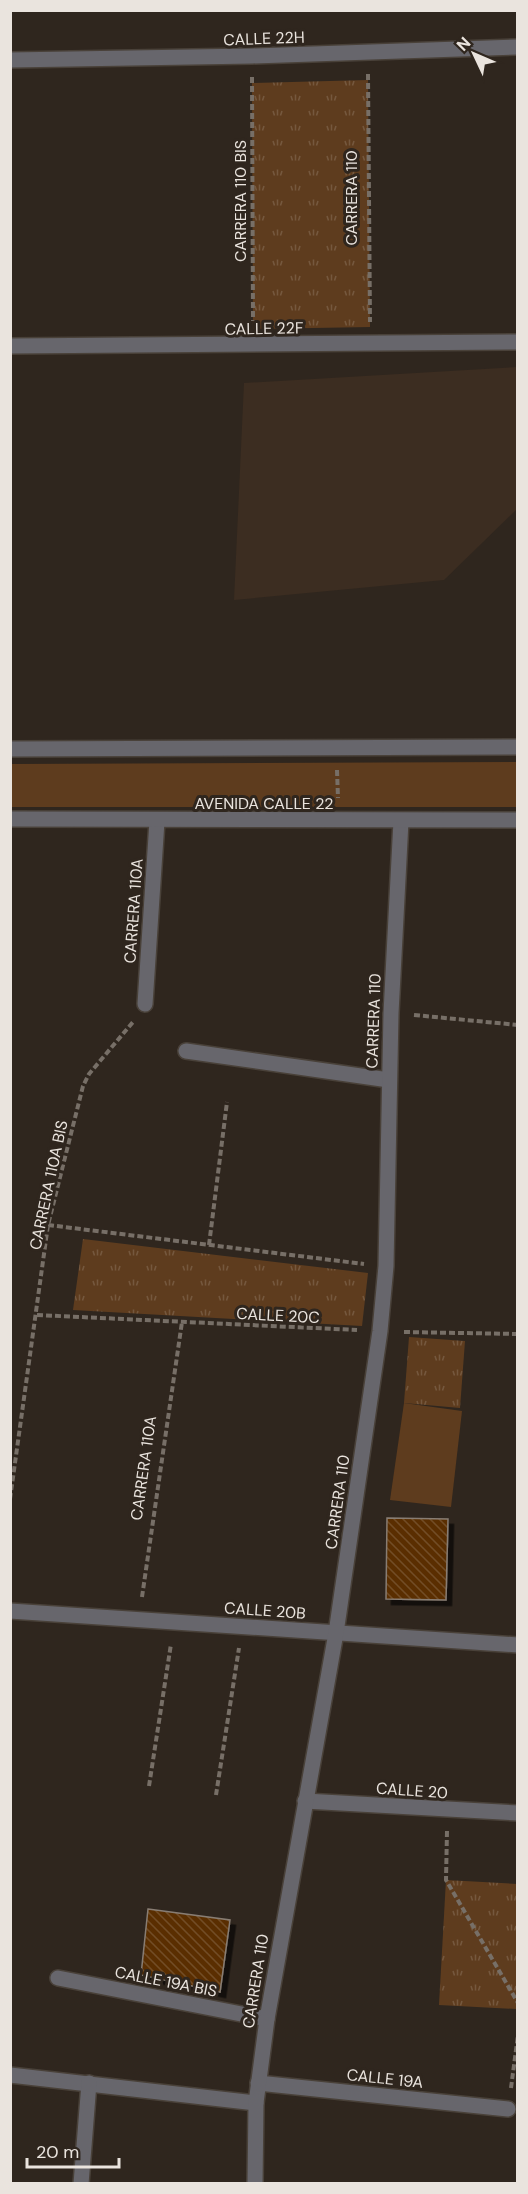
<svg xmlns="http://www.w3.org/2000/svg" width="528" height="2194" font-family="'DM Sans',sans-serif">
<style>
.built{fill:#3c2d21}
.green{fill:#5e3c1e}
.park{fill:url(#park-tufts)}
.building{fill:url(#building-back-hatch);stroke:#887d73;stroke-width:1.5;filter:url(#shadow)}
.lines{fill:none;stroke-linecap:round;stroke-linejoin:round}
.service-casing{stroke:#494139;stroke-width:18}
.minor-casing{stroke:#494139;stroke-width:18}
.tertiary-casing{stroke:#494139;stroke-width:18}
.path{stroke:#776f67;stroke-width:4;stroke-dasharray:6 3;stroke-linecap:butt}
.service{stroke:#67666c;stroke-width:15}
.minor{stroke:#67666c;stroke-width:15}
.tertiary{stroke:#67666c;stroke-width:15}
.labels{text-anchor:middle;stroke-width:6;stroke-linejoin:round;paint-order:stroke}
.street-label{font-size:16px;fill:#eae4de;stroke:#2f261e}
</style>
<defs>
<pattern id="park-tufts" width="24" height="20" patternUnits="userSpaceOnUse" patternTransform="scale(1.5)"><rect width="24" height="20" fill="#5e3c1e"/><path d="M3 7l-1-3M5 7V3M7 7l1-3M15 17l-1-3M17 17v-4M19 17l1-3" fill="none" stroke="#75583e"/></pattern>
<pattern id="building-back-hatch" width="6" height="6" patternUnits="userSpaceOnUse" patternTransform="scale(1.5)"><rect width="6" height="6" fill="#5a2f00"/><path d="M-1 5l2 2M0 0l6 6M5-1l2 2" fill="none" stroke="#724d25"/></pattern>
<filter id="shadow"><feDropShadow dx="5.5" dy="5.5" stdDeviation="0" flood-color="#0009"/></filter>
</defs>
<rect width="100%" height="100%" fill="#2f261e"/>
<!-- built -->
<path class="built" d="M517,367V509L444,580L234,600L244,383Z"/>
<!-- green -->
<g class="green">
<path d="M517,762V807H11V764Z"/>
<path d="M404,1403L462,1411L451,1507L390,1500Z"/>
</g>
<!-- park -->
<g class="park">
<path d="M368,80L370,327L253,329L252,83Z"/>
<path d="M83,1239L368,1273L362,1326L73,1310Z"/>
<path d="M409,1337L465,1341L460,1408L404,1403Z"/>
<path d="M446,1880L517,1884V2009L439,2005Z"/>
</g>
<!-- building -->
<g class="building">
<path d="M387,1518L448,1519L446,1600L386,1599Z"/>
<path d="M148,1909L230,1920L220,1992L141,1975Z"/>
</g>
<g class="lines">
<!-- service casing -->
<g class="service-casing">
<path id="service" d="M186,1051L389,1080"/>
</g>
<!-- minor casing -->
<g class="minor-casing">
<g id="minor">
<path d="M10,60L252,56L518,47"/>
<path d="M10,346L518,342"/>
<path d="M145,1004L157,821"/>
<path d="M10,1611L518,1645"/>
<path d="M305,1801L518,1813"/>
<path d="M58,1978L267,2019"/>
<path d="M10,2075L256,2103"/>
<path d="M258,2083L508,2109"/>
<path d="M81,2184L89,2083"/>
<path d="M255,2184L256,2103L267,2019L336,1633L380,1331L386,1266L391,1013L401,821"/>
</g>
</g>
<!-- tertiary casing -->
<g class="tertiary-casing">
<g id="tertiary">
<path d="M10,749L518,747"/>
<path d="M10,819L518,820"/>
</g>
</g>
<!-- path -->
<g class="path">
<path d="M368,74L370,322"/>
<path d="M252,77L253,321"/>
<path d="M337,770L338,798"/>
<path d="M414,1015L518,1025"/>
<path d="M48,1225L364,1264"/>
<path d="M209,1245L227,1102"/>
<path d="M37,1315L357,1330"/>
<path d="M404,1332L518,1334"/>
<path d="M10,1499L48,1225L83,1086L89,1074L133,1022"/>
<path d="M142,1597L182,1322"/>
<path d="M149,1786L171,1644"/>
<path d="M216,1795L239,1648"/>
<path d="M447,1831L446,1880L518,2003"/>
<path d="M511,2088L518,2035"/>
</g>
<!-- service -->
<use href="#service" class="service"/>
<!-- minor -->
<use href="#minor" class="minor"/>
<!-- tertiary -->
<use href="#tertiary" class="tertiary"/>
</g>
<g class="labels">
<!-- street labels -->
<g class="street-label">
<text transform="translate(264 38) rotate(-2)" y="6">CALLE 22H</text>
<text transform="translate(351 198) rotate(-90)" y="6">CARRERA 110</text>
<text transform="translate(240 201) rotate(-90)" y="6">CARRERA 110 BIS</text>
<text transform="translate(264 328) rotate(-1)" y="6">CALLE 22F</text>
<text x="264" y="809">AVENIDA CALLE 22</text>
<text transform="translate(133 911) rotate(-86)" y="6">CARRERA 110A</text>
<text transform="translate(373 1021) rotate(-88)" y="6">CARRERA 110</text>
<text transform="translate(48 1185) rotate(-78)" y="6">CARRERA 110A BIS</text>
<text transform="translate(278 1315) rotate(3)" y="6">CALLE 20C</text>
<text transform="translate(143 1468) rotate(-82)" y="6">CARRERA 110A</text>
<text transform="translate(337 1502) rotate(-82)" y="6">CARRERA 110</text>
<text transform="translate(265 1610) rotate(4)" y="6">CALLE 20B</text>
<text transform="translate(412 1790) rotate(4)" y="6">CALLE 20</text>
<text transform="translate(166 1981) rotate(11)" y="6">CALLE 19A BIS</text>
<text transform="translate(255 1981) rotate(-81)" y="6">CARRERA 110</text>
<text transform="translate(385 2078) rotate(6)" y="6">CALLE 19A</text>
</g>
</g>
<!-- border -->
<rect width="528" height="2194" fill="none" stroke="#eae4de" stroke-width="24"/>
<!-- north arrow -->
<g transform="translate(474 54) rotate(314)" stroke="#2f261e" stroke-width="4.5" paint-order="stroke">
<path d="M0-4.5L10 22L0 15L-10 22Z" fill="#eae4de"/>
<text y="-9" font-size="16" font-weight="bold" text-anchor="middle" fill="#eae4de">N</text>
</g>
<!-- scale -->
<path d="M27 2158v9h92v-9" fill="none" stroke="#eae4de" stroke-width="3"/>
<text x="36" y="2158" font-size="18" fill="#eae4de" stroke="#2f261e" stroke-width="4.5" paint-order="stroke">20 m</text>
</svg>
